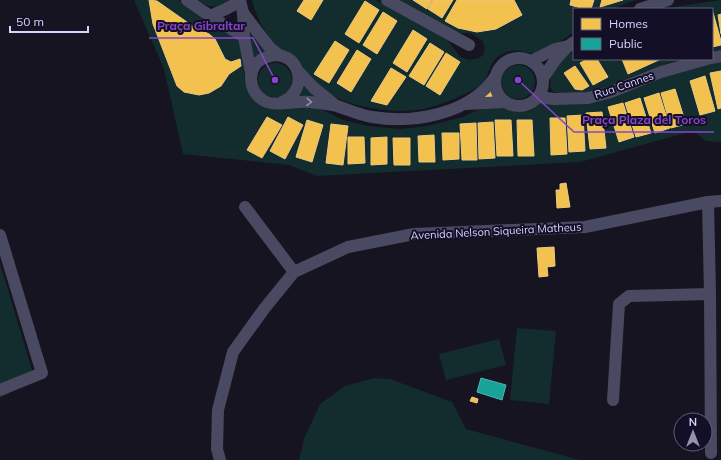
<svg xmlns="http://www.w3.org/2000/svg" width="721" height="460" font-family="Mulish,sans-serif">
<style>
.green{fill:#132c2d}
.homes{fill:#f2c14e;stroke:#eac783}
.public{fill:#17a398;stroke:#51b2b7}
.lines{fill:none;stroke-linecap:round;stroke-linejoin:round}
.street{stroke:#4a4962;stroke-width:12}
.oneway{stroke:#928eb0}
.labels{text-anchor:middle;stroke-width:4;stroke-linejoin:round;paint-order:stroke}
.street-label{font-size:11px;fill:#d9d4ff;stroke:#130f26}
.leader{fill:none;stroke:#8945c9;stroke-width:1.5}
.callout-dot{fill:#8945c9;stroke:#130f26;stroke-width:1.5}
.callout-label{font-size:12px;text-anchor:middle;font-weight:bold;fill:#8945c9;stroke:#130f26;stroke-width:4;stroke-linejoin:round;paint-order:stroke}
</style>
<rect width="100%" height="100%" fill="#161421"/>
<!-- green -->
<g class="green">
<path d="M134,0H178L237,39C246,51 242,68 246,82C247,89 251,94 254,99L311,107L323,110L343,120L368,126L400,129L427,126L463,117L477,110L495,106L518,112L531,111L542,102L637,88L669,75L711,62L721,61V142L706,141L693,131L580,162L317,176L289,165L183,154L164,69Z"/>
<path d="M197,0H227V2L221,7L208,6Z"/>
<path d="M252,0H376L446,38L460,57L469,60L479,58L483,55L485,48L482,40L470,33H455L396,0H635L612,9H574V32C567,37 545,52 537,53C526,54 517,47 504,53C488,60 491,75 482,84C479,87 473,90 469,92C453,100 435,107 418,110C387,113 346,107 322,89C312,82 303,73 295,65C274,46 259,28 252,0Z"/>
<path d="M721,0V51L712,52V9H669L680,6Z"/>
<path d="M248,26L267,53H262L254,57Z"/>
<path d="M574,51V59H684C677,61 670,62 663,65C627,77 594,100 554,92L550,87C552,65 556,62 574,51Z"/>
<circle cx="275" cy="80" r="17"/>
<circle cx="518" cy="82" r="17"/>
<path d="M304,87L319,99L297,96L301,93Z"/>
<path d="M0,263L35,380L0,398Z"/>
<path d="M517,328L556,331L549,404L510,400Z"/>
<path d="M499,339L506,365L446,380L439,354Z"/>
<path d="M374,378L390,379L452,402L466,429L580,460H299L304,439L320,404L345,386Z"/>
</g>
<!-- homes -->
<g class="homes">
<path d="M149,0L157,1L194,27L209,34L215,39L225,59L231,62L240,59L241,66L229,74L221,86L209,93L199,95L184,92L177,86L153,24Z"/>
<path d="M304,0H323L311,20L297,11Z"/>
<path d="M413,0H432L427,9Z"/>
<path d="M433,0H453L442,18L428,9Z"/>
<path d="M457,0H514L522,15L496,29L477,32L458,28L445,21Z"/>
<path d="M571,0H594L591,9H585L570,5Z"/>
<path d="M602,0H623L600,7Z"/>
<path d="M365,1L379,10L359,43L345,34Z"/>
<path d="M712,9L721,41V45L712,47Z"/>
<path d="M383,12L397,21L377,54L363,45Z"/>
<path d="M721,14V34L718,15Z"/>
<path d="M413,30L427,39L407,72L393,63Z"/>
<path d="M335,41L349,50L329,83L314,74Z"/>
<path d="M430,43L444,52L424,85L409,76Z"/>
<path d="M357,50L371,59L351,92L337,83Z"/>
<path d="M446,53L460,62L440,95L426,86Z"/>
<path d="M587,59H597L608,77L593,85L580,63Z"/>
<path d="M622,59H661L628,74Z"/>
<path d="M575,66L589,86L582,90L575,89L564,73Z"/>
<path d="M391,68L406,77L387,105L371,101Z"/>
<path d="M721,71V108L718,109L710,73Z"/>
<path d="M705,76L715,111L700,115L690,81Z"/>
<path d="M675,89L686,124L671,128L661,93Z"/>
<path d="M490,91L493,96L487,99L484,94Z"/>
<path d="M659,93L670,128L655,133L644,98Z"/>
<path d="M640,98L651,133L636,137L625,103Z"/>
<path d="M623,103L634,137L619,142L608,107Z"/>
<path d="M602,112L606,148L590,149L586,113Z"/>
<path d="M583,115L585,151L569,152L567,116Z"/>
<path d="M267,117L282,125L262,158L247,150Z"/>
<path d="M288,117L303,125L285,159L270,151Z"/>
<path d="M550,118H565L567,154L551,155Z"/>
<path d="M307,120L323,125L312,162L296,157Z"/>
<path d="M495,120H511L513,156H497Z"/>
<path d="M517,120H532L534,156H518Z"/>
<path d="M493,122L495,158L479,159L478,123Z"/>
<path d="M476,123L477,160H462L460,124Z"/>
<path d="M331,124L348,126L343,165L326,163Z"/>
<path d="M442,133H459V159L443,160Z"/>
<path d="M434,135L435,162H419L418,136Z"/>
<path d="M348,137H364L365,163L348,164Z"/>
<path d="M387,137V164L371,165V138Z"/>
<path d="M393,138H410V165H394Z"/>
<path d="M566,183L570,207L557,208L556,190H560V184Z"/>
<path d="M554,247L555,266L547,267L548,276L539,277L537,248Z"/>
<path d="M472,397L478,399L477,403L470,401Z"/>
</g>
<!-- public -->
<path class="public" d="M481,378L506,385L502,400L477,392Z"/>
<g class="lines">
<!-- street -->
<g class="street">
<path d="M187,0L210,16L244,37"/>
<path d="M240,0L243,13L244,37L251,73"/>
<path d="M387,0L469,45"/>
<path d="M640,9L668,0"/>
<path d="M243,13L270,48L279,55"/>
<path d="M210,16L226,9L240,1"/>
<circle cx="519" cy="82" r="24"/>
<path d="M712,58L721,56"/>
<path d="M531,61L555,49L568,46"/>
<path d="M298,71L314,88L335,105"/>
<path d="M543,78C552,65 560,51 574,42"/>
<path d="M539,97L554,99L588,98L611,92L661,72L707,59"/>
<path d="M280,103C313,91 298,46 267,57C247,63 246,90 263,100C274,108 296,100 310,102C319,103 329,104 337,106C349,110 360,115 372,117C414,124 470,114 495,77"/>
<path d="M465,104L505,102"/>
<path d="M708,202L710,294L711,453"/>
<path d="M245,207L294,272"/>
<path d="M0,235L42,373L0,390"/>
<path d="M613,400L619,304L629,296L710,294"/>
<path d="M220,460L217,449L218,410L233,352L264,309L294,272L348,247L414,234L585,227L708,202L721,201"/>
</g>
</g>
<!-- one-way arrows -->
<defs><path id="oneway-chevron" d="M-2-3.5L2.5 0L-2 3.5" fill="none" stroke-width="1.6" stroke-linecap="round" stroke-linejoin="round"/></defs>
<use class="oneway" href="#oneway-chevron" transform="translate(309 102) rotate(4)"/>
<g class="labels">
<!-- street labels -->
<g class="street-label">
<text transform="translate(624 85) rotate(-19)" y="4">Rua Cannes</text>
<text transform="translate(496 231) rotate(-3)" y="4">Avenida Nelson Siqueira Matheus</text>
</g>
</g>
<!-- callouts -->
<path class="leader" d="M275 80L253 38H149M518 80L574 132H714"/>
<g class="callout-dot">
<circle cx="275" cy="80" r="4"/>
<circle cx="518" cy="80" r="4"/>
</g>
<g class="callout-label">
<text x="201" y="30">Praça Gibraltar</text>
<text x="644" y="124">Praça Plaza del Toros</text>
</g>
<!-- legend -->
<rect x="573" y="8" width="140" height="52" fill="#130f26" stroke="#625e7d"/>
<rect x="581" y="18" width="20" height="12" fill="#f2c14e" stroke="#625e7d"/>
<text x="609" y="28" font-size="12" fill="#d9d4ff">Homes</text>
<rect x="581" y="38" width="20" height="12" fill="#17a398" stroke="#625e7d"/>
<text x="609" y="48" font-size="12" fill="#d9d4ff">Public</text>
<!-- north arrow -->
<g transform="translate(693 432)"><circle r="19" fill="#130f26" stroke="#625e7d"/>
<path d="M0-3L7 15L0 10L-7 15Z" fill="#9591b1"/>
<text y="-6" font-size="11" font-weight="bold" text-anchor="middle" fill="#d9d4ff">N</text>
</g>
<!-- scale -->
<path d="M10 26v6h78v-6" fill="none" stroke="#d9d4ff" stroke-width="2"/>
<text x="16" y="26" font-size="12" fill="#d9d4ff" stroke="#130f26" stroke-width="3" paint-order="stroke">50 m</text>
</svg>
